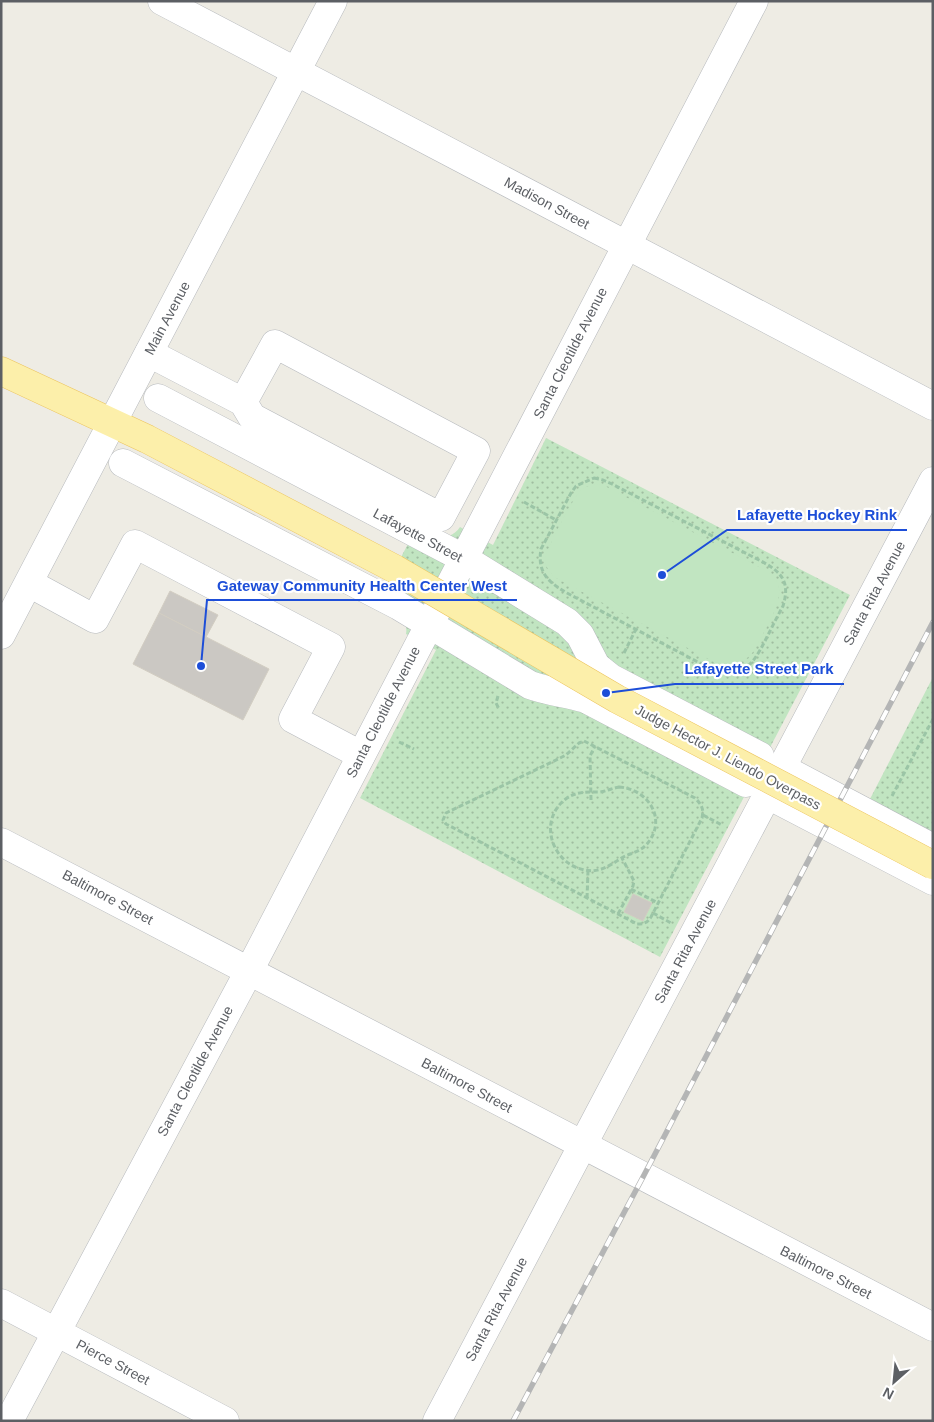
<svg xmlns="http://www.w3.org/2000/svg" width="934" height="1422" font-family="Helvetica,sans-serif">
<style>
.green{fill:url(#green-dots)}
.pitch{fill:#c1e5c1}
.building{fill:#cbc8c3;stroke:#d2cdc2}
.lines{fill:none;stroke-linecap:round;stroke-linejoin:round}
.minor-casing{stroke:#b6b9bd;stroke-width:29}
.major-casing{stroke:#ecc45e;stroke-width:29}
.path{stroke:#9bc5a6;stroke-width:3;stroke-dasharray:5 2.5;stroke-linecap:butt}
.minor{stroke:#fff;stroke-width:28}
.major{stroke:#fcefaa;stroke-width:28}
.rail-casing{stroke:#b4b5b5;stroke-width:5.5}
.rail{stroke:#fff;stroke-width:4;stroke-dasharray:11;stroke-linecap:butt}
.major-bridge-casing{stroke:#ecc45e;stroke-width:29;stroke-linecap:butt}
.major-bridge{stroke:#fcefaa;stroke-width:28}
.labels{text-anchor:middle;stroke-width:4.5;stroke-linejoin:round;paint-order:stroke}
.street-label{font-size:14px;fill:#5c5f64;stroke:#fff}
.leader{fill:none;stroke:#1d4ed8;stroke-width:2}
.callout-dot{fill:#1d4ed8;stroke:#fff;stroke-width:2}
.callout-label{font-size:15px;text-anchor:middle;font-weight:bold;fill:#1d4ed8;stroke:#fff;stroke-width:4.5;stroke-linejoin:round;paint-order:stroke}
</style>
<defs>
<pattern id="green-dots" width="8" height="8" patternUnits="userSpaceOnUse" patternTransform="scale(1.25)"><rect width="8" height="8" fill="#c1e5c1"/><path d="M2 2h.1M6 6h.1" fill="none" stroke="#a0bda0" stroke-width="1.8" stroke-linecap="round"/></pattern>
</defs>
<rect width="100%" height="100%" fill="#eeece4"/>
<!-- green -->
<g class="green">
<path d="M546,438L850,595L660,957L360,798L436,650L406,634C409,618 393,600 385,587L408,544C425,541 450,542 460,527L493,545Z"/>
<path d="M933,677V832L870,799Z"/>
</g>
<!-- pitch -->
<path class="pitch" d="M601,484L761,568C767,572 776,576 778,584C785,601 761,636 753,652C742,665 730,668 714,662L554,577C550,572 545,566 545,560C545,551 575,494 582,489C588,485 594,485 601,484Z"/>
<!-- building -->
<g class="building">
<path d="M170,591L218,615L206,637L159,613Z"/>
<path d="M159,613L269,669L243,720L133,664Z"/>
<path d="M633,894L652,903L643,921L624,912Z"/>
</g>
<g class="lines">
<!-- minor casing -->
<g class="minor-casing">
<g id="minor">
<path d="M162,1L933,406"/>
<path d="M149,353L243,402L275,344L476,451L441,517L252,417L243,402"/>
<path d="M158,398L463,558L567,622L580,635L596,666L611,678L760,756"/>
<path d="M123,463L399,606L530,685C549,692 567,693 586,699L746,783"/>
<path d="M29,583L95,619L135,544L331,647L293,719L361,755"/>
<path d="M1,635L333,1"/>
<path d="M782,768L933,848"/>
<path d="M768,795L933,881"/>
<path d="M1,842L933,1327"/>
<path d="M1,1303L225,1421"/>
<path d="M9,1421L249,971L754,1"/>
<path d="M437,1421L933,481"/>
</g>
</g>
<!-- major casing -->
<g class="major-casing">
<path id="major" d="M1,371L147,439L395,569"/>
</g>
<!-- path -->
<g class="path">
<path d="M594,478L603,480L612,484L759,560C780,571 791,580 783,606C777,617 771,629 765,641C752,666 742,680 711,669L567,593C548,582 537,572 541,549L571,493L576,486Z"/>
<path d="M524,502L556,520"/>
<path d="M624,653L636,629"/>
<path d="M498,696L496,703L499,709"/>
<path d="M584,741L695,798C702,805 704,809 702,818L651,917C647,923 644,924 637,924L446,824L443,820L446,813L552,762L566,755L579,743Z"/>
<path d="M399,742L414,749"/>
<path d="M619,787C648,789 668,819 647,844C639,853 629,853 620,859C609,866 599,873 585,870C551,864 537,819 567,798C578,791 588,792 600,792C607,791 613,788 619,787Z"/>
<path d="M892,796L933,719"/>
<path d="M591,800L590,756L595,746"/>
<path d="M703,815L722,825"/>
<path d="M631,889L658,903"/>
<path d="M587,898L588,871"/>
<path d="M653,913L671,923"/>
<path d="M618,914L633,886L634,881L622,858"/>
</g>
<!-- minor -->
<use href="#minor" class="minor"/>
<!-- major -->
<use href="#major" class="major"/>
<!-- rail casing -->
<g class="rail-casing">
<path id="rail" d="M513,1421L643,1177L933,622"/>
</g>
<!-- rail -->
<use href="#rail" class="rail"/>
<!-- major-bridge casing -->
<g class="major-bridge-casing">
<path id="major-bridge" d="M395,569L617,699L933,865"/>
</g>
<!-- major-bridge -->
<use href="#major-bridge" class="major-bridge"/>
</g>
<g class="labels">
<!-- street labels -->
<g class="street-label">
<text transform="translate(547 203) rotate(28)" y="5">Madison Street</text>
<text transform="translate(167 318) rotate(-62)" y="5">Main Avenue</text>
<text transform="translate(570 353) rotate(-63)" y="5">Santa Cleotilde Avenue</text>
<text transform="translate(418 535) rotate(28)" y="5">Lafayette Street</text>
<text transform="translate(874 593) rotate(-62)" y="5">Santa Rita Avenue</text>
<text transform="translate(383 712) rotate(-63)" y="5">Santa Cleotilde Avenue</text>
<text transform="translate(728 757) rotate(28)" y="5">Judge Hector J. Liendo Overpass</text>
<text transform="translate(108 897) rotate(28)" y="5">Baltimore Street</text>
<text transform="translate(685 951) rotate(-62)" y="5">Santa Rita Avenue</text>
<text transform="translate(195 1071) rotate(-62)" y="5">Santa Cleotilde Avenue</text>
<text transform="translate(467 1085) rotate(28)" y="5">Baltimore Street</text>
<text transform="translate(826 1272) rotate(27)" y="5">Baltimore Street</text>
<text transform="translate(496 1309) rotate(-62)" y="5">Santa Rita Avenue</text>
<text transform="translate(113 1362) rotate(28)" y="5">Pierce Street</text>
</g>
</g>
<!-- callouts -->
<path class="leader" d="M662 575L727 530H907M201 666L207 600H517M606 693L675 684H844"/>
<g class="callout-dot">
<circle cx="662" cy="575" r="5"/>
<circle cx="201" cy="666" r="5"/>
<circle cx="606" cy="693" r="5"/>
</g>
<g class="callout-label">
<text x="817" y="520">Lafayette Hockey Rink</text>
<text x="362" y="591">Gateway Community Health Center West</text>
<text x="759" y="674">Lafayette Street Park</text>
</g>
<!-- border -->
<rect width="934" height="1422" fill="none" stroke="#5c5f64" stroke-width="5"/>
<!-- north arrow -->
<g transform="translate(894 1382) rotate(207)" stroke="#ffffff" stroke-width="4" paint-order="stroke">
<path d="M0-4L9 19L0 12L-9 19Z" fill="#5c5f64"/>
<text y="-8" font-size="14" font-weight="bold" text-anchor="middle" fill="#5c5f64">N</text>
</g>
</svg>
